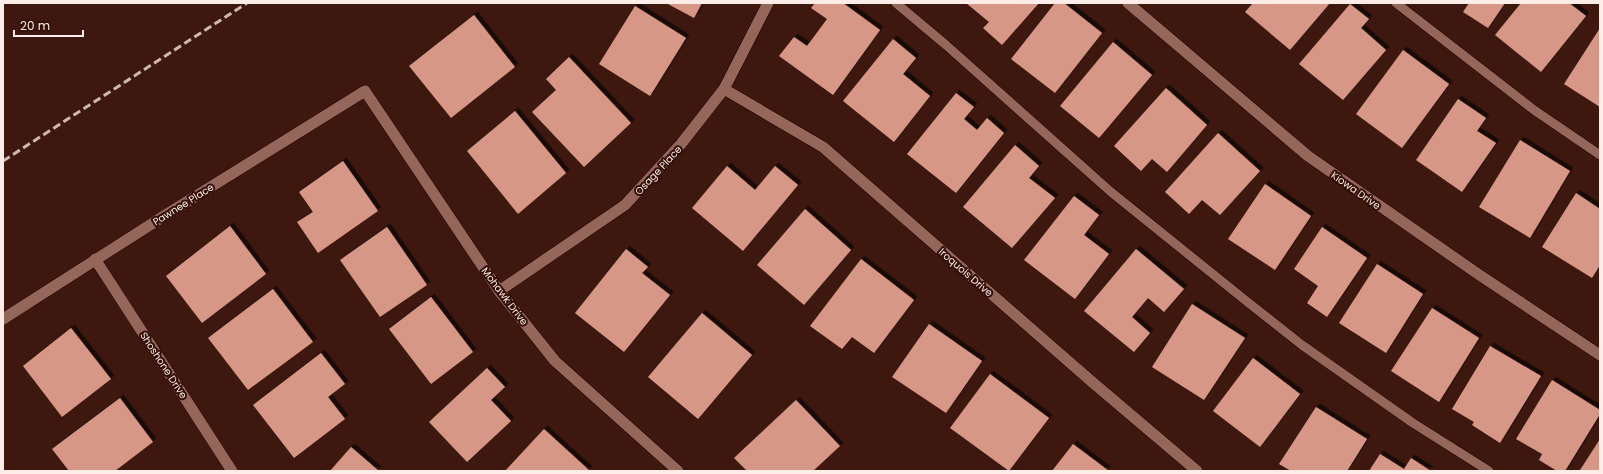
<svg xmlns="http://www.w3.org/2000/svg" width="1603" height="474" font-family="Poppins,sans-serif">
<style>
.building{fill:#d79786;filter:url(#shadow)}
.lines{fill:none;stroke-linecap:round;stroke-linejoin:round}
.service-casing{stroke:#230200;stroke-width:10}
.minor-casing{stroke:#230200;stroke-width:12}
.service{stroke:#95675b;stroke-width:9}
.minor{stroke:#95675b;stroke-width:11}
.rail{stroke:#ceb8b2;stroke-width:3;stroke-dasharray:8 4;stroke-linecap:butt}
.labels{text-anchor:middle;stroke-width:4;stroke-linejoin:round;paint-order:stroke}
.street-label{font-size:10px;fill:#fdece8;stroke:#330e05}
</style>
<defs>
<filter id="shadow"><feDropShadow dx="3.5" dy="-3.5" stdDeviation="0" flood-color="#0009"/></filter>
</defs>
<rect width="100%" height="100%" fill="#3e180e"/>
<!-- building -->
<g class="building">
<path d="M666,3H702L694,18Z"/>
<path d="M815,3H843L880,30L833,95L779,56L794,37L807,46L827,19L811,8Z"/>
<path d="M966,3H1039L1002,45L983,28L989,22Z"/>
<path d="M1055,3H1064L1102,33L1055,93L1011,59Z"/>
<path d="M1253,3H1330L1290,50L1245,12Z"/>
<path d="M1469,3H1505L1488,28L1463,12Z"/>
<path d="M1521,3H1569L1586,16L1541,72L1495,35Z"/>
<path d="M1350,4L1369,19L1361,28L1386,50L1343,100L1299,64Z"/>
<path d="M635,6L686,38L650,96L599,64Z"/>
<path d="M474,15L515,67L451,118L409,66Z"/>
<path d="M1600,28V107L1564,84Z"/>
<path d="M893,39L916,58L903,74L930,96L894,142L843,101Z"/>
<path d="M1113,42L1152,75L1099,138L1060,106Z"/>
<path d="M1403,50L1449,84L1402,148L1356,114Z"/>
<path d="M569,57L631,123L584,167L532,112L556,90L546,79Z"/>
<path d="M1166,88L1207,125L1167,172L1152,159L1141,171L1114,146Z"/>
<path d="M956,93L974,107L964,119L977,130L987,118L1004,133L956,193L907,154Z"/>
<path d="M1458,99L1486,118L1477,131L1496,143L1462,192L1416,160Z"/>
<path d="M515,111L566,173L518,214L467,151Z"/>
<path d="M1218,133L1260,171L1220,215L1202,200L1189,214L1165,192Z"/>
<path d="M1520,140L1570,171L1530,238L1479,207Z"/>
<path d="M1015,145L1039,166L1029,178L1055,198L1012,248L963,207Z"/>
<path d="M343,161L378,211L318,253L297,222L313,212L299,192Z"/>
<path d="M727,166L755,190L775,166L798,185L743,251L692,208Z"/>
<path d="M1265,184L1311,216L1275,270L1228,239Z"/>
<path d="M1576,193L1600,209V265L1592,278L1542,247Z"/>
<path d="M1074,196L1099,215L1084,235L1109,254L1075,299L1024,260Z"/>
<path d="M805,209L851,250L804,305L757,265Z"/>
<path d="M230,226L266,274L202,323L166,276Z"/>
<path d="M387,227L427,285L380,317L340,260Z"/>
<path d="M1322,227L1367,258L1327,317L1307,303L1318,286L1294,269Z"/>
<path d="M626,249L648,267L642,273L670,295L624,352L575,313Z"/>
<path d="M1136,249L1184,289L1164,312L1148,298L1132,317L1150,333L1134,352L1084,311Z"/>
<path d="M861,259L914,300L874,353L852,337L842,349L810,326Z"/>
<path d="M1377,264L1423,294L1386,353L1339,323Z"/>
<path d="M273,289L313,342L248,390L208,338Z"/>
<path d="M431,297L473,352L431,384L389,329Z"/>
<path d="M1192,304L1245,338L1204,400L1152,367Z"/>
<path d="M1432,308L1479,338L1439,402L1391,371Z"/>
<path d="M702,313L752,355L698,419L648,377Z"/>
<path d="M929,324L982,361L946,413L892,377Z"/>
<path d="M71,328L111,379L62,417L23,366Z"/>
<path d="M1490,346L1541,376L1500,443L1472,425L1474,422L1452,409Z"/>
<path d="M321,353L345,384L328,397L345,419L294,458L253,405Z"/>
<path d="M1253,358L1300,394L1260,447L1213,411Z"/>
<path d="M487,368L505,387L491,400L511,421L467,462L429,422Z"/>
<path d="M990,374L1049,418L1009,471L950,428Z"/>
<path d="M1552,380L1600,410V414L1565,471H1557L1539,460L1542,454L1516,439Z"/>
<path d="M120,398L153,442L115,471H69L52,449Z"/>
<path d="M796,400L840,446L813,471H747L734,458Z"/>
<path d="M1316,407L1367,439L1347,471H1291L1279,464Z"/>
<path d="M544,429L590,471H505Z"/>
<path d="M1600,439V471H1582L1580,470Z"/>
<path d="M1073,444L1109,471H1052Z"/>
<path d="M351,447L379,471H330Z"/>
<path d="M1380,454L1404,469L1411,458L1431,471H1369Z"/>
</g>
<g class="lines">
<!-- service casing -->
<g class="service-casing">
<g id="service">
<path d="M896,3L946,45L1111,192L1250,304L1302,345L1413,423L1489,471"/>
<path d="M1396,3L1534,110L1600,155"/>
</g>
</g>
<!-- minor casing -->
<g class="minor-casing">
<g id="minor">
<path d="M1128,3L1308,156L1478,274L1600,355"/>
<path d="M724,89L823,147L1091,381L1197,471"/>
<path d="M95,259L232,471"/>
<path d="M499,291L625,205L681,144L724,89L768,3"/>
<path d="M3,319L164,216L365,91L499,291L555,361L678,471"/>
</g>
</g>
<!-- service -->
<use href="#service" class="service"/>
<!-- minor -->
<use href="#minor" class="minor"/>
<!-- rail -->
<path class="rail" d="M3,161L247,3"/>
</g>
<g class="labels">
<!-- street labels -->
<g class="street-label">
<text transform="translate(658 170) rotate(-47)" y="4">Osage Place</text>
<text transform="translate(1356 190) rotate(35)" y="4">Kiowa Drive</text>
<text transform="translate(183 204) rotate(-32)" y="4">Pawnee Place</text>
<text transform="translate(966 272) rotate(41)" y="4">Iroquois Drive</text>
<text transform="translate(505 296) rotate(53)" y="4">Mohawk Drive</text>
<text transform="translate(164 365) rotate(57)" y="4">Shoshone Drive</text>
</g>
</g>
<!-- border -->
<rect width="1603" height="474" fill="none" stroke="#fdece8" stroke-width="8"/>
<!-- scale -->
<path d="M14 30v6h69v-6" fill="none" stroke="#fdece8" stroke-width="2"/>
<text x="20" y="30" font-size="12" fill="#fdece8" stroke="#330e05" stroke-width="3" paint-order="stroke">20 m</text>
</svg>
